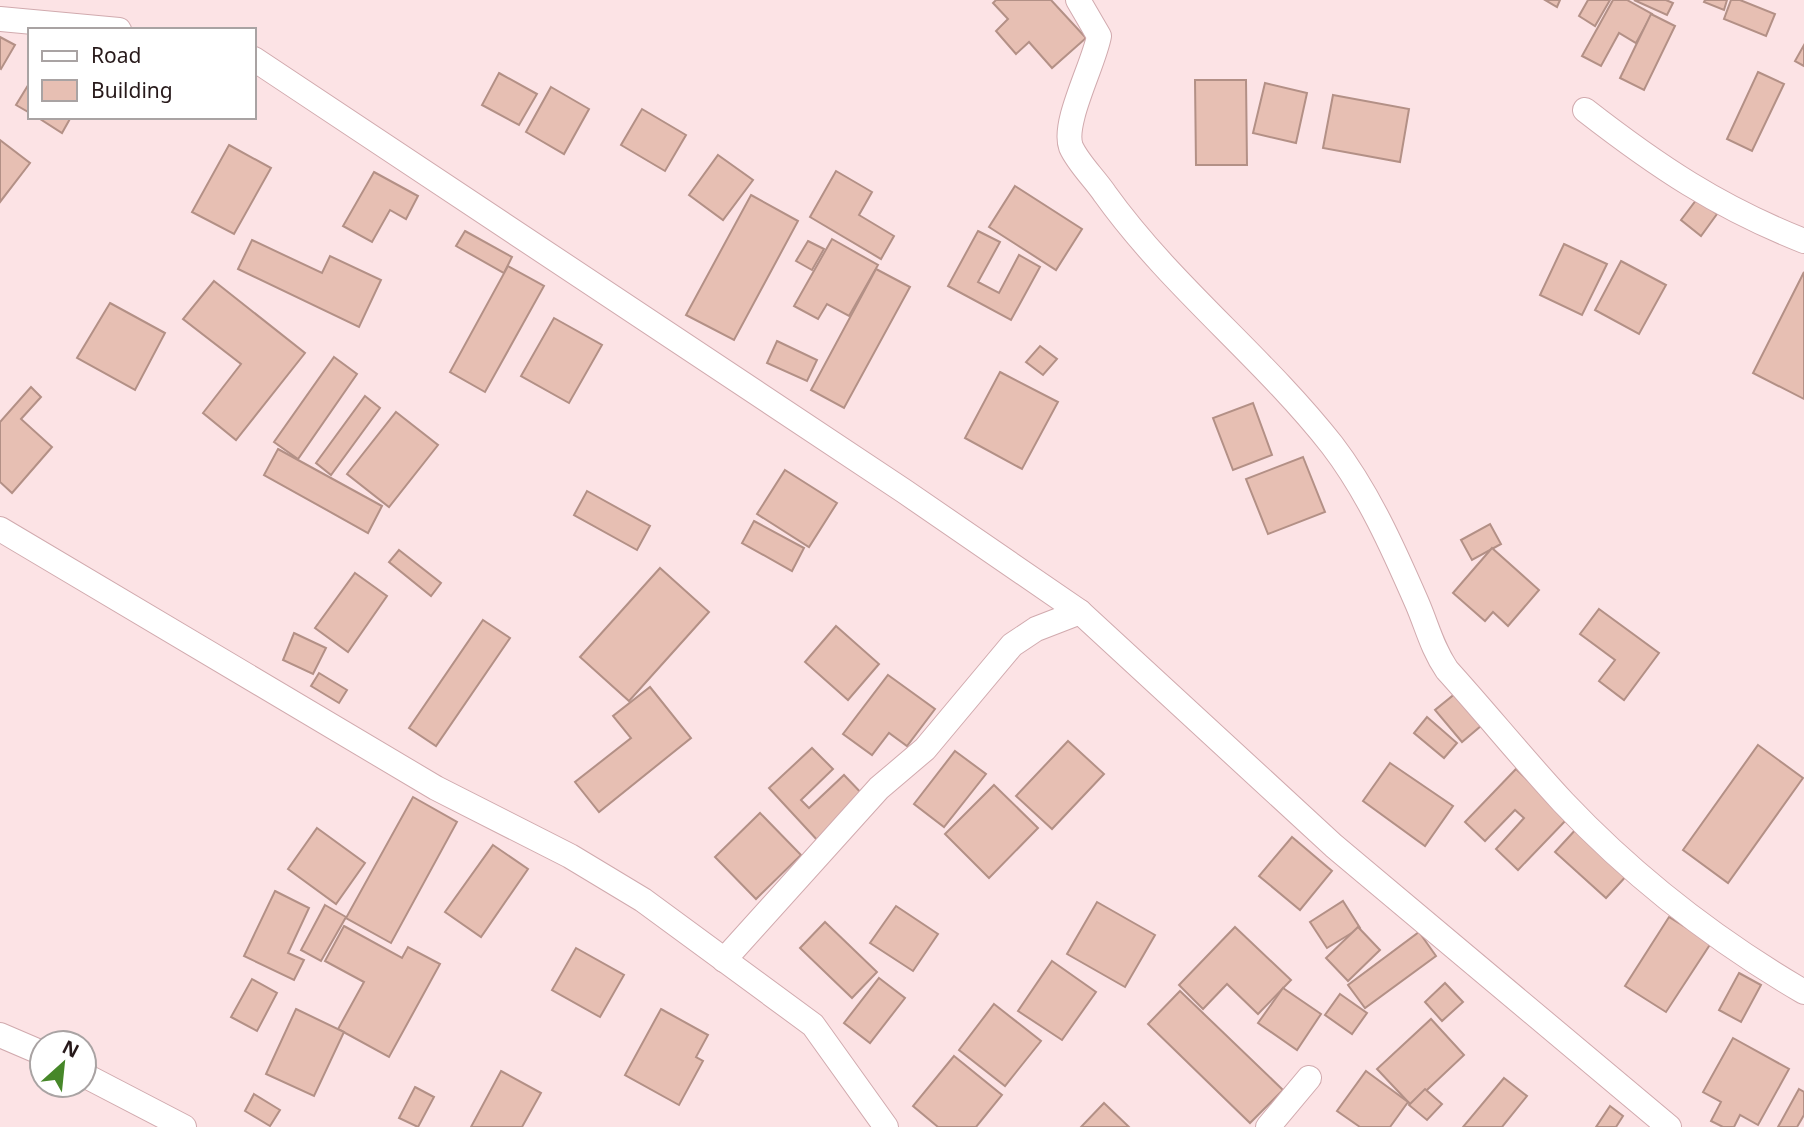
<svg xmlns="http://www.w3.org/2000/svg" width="1804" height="1127" font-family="'Noto Sans',sans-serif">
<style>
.building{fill:#e7bfb3;stroke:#b39086;stroke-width:2}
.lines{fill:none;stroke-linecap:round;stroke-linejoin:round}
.street-casing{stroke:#d1aaae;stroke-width:26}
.street{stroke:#fff;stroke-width:24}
</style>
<rect width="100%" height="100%" fill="#fce3e5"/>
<!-- building -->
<g class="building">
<path d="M996,0H1051L1086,38L1052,68L1029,42L1016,54L996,31L1008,19L993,3Z"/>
<path d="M1545,0H1560L1557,7Z"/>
<path d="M1588,0H1610L1595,26L1579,16Z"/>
<path d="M1613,0H1627L1652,14L1636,43L1619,33L1601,66L1582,56Z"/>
<path d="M1634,0H1666L1673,3L1667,15Z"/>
<path d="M1705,0H1727L1724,10L1704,2Z"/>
<path d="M1731,0H1740L1775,14L1766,36L1724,19Z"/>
<path d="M1651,14L1675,26L1644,90L1620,78Z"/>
<path d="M0,37L15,45L1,69L0,68Z"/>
<path d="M1804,45V66L1795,61Z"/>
<path d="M1758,72L1784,84L1752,151L1727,139Z"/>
<path d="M499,73L537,94L519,125L482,105Z"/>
<path d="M1195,80H1246L1247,165H1196Z"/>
<path d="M30,82V113L16,105Z"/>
<path d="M1265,83L1307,93L1296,143L1253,133Z"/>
<path d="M551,87L589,109L564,154L526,132Z"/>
<path d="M1333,95L1409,109L1400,162L1323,148Z"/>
<path d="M642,109L686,135L665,171L621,145Z"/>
<path d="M37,117H71L62,133Z"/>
<path d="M0,140L30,163L0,202Z"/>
<path d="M229,145L271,168L234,234L192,212Z"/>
<path d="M718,155L753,180L723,220L689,195Z"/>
<path d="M836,171L872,192L859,215L894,236L881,259L810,217Z"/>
<path d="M374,172L418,196L406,219L390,210L372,242L343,226Z"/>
<path d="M1015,186L1082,229L1056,270L989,227Z"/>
<path d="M751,195L798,221L734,340L686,315Z"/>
<path d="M1697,199L1717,214L1701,236L1681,220Z"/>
<path d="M465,231L512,257L504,273L456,246Z"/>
<path d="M978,231L1000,242L978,282L999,293L1019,255L1040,267L1011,320L948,286Z"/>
<path d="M832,239L878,265L849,316L827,304L818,319L794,306Z"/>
<path d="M252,240L322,273L330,256L381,280L359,327L238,269Z"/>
<path d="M808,241L824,249L812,270L796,261Z"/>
<path d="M1564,244L1607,264L1582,315L1540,295Z"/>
<path d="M1621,261L1666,285L1639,334L1595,310Z"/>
<path d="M508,266L544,286L485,392L450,372Z"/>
<path d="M876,269L910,287L844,408L811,390Z"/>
<path d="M1804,272V399L1753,373Z"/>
<path d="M214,281L305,353L236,440L203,413L241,364L183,319Z"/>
<path d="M110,303L165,333L135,390L77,358Z"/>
<path d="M554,318L602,345L569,403L521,376Z"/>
<path d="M777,341L817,360L807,381L767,363Z"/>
<path d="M1040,346L1057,359L1043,375L1026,362Z"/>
<path d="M334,357L357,374L298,459L274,442Z"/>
<path d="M1000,372L1058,402L1022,469L965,438Z"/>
<path d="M31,387L41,397L21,419L52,447L12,493L0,482V422Z"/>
<path d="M365,396L380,408L331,475L316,463Z"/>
<path d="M1253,403L1272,455L1233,470L1213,418Z"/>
<path d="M396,412L438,445L389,507L347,474Z"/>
<path d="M278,449L382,506L368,533L264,475Z"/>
<path d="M1303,457L1325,512L1268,534L1246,479Z"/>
<path d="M785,470L837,503L809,547L757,514Z"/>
<path d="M587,491L650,526L637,550L574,515Z"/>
<path d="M754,521L804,548L792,571L742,543Z"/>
<path d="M1490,524L1501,544L1472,560L1461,540Z"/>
<path d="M1492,548L1539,590L1508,626L1493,612L1485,621L1453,593Z"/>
<path d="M399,550L441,583L431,596L389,562Z"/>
<path d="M660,568L709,612L629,701L580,657Z"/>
<path d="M355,573L387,596L348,652L315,628Z"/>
<path d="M1599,609L1659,653L1624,700L1599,681L1615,660L1580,634Z"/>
<path d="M483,620L510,638L436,746L409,728Z"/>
<path d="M836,626L879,664L848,700L805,662Z"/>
<path d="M294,633L326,648L313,674L283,660Z"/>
<path d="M319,673L347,690L339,703L311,686Z"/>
<path d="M888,675L935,709L907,746L889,733L872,755L843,734Z"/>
<path d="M650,687L691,738L599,812L575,782L631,738L613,716Z"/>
<path d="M1456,693L1482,725L1462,742L1435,710Z"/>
<path d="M1427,717L1457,743L1444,758L1414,733Z"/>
<path d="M1068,741L1104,774L1052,829L1016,796Z"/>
<path d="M1758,745L1803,778L1728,883L1683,850Z"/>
<path d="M812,748L833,769L801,800L809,808L844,775L866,798L819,842L769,788Z"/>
<path d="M955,751L986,774L944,827L914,804Z"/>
<path d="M1390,763L1453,806L1425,846L1363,801Z"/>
<path d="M1516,769L1568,818L1518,870L1496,849L1524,818L1515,810L1485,841L1465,822Z"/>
<path d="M994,785L1038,828L989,878L945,834Z"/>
<path d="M413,797L457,822L391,943L346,918Z"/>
<path d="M760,813L801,855L756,899L715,857Z"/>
<path d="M1578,827L1629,873L1606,898L1555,852Z"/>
<path d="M317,828L365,863L336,904L288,869Z"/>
<path d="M1292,837L1332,871L1300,910L1259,876Z"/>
<path d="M493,845L528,869L481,937L445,912Z"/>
<path d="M275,891L309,908L288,953L304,960L294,980L244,956Z"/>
<path d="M1343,901L1360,928L1327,948L1310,922Z"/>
<path d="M1097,902L1155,935L1125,987L1067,954Z"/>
<path d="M325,905L346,917L321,961L301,950Z"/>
<path d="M896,906L938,934L913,971L870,943Z"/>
<path d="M1669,917L1711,943L1666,1012L1625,986Z"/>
<path d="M825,922L877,972L852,998L800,948Z"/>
<path d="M344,926L402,958L408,947L440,964L389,1057L338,1029L364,982L325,961Z"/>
<path d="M1235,927L1291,980L1258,1014L1227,984L1203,1009L1179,985Z"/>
<path d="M1358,927L1380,950L1348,981L1326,958Z"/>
<path d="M1419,932L1436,956L1365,1008L1348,985Z"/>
<path d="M576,948L624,975L600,1017L552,990Z"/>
<path d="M1052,961L1096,992L1062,1040L1018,1011Z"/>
<path d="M1739,973L1761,985L1741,1022L1719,1010Z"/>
<path d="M879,978L905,998L870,1043L844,1023Z"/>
<path d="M252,979L277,993L257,1031L231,1017Z"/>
<path d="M1445,983L1463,1002L1442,1021L1425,1002Z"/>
<path d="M1283,988L1321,1014L1297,1050L1258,1023Z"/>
<path d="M1180,991L1283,1090L1250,1123L1148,1024Z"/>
<path d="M1340,994L1367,1013L1352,1034L1325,1015Z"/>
<path d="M994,1004L1041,1041L1005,1086L959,1050Z"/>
<path d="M296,1009L344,1032L314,1096L266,1074Z"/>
<path d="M661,1009L708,1035L696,1057L703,1061L679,1105L625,1075Z"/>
<path d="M1431,1019L1464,1055L1411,1105L1377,1069Z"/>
<path d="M1733,1038L1789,1069L1758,1125L1740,1115L1734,1127H1723L1711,1121L1721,1102L1703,1092Z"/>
<path d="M954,1056L1002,1095L976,1127H938L913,1106Z"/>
<path d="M501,1071L541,1093L522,1127H471Z"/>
<path d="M1366,1071L1408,1102L1390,1127H1360L1337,1111Z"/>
<path d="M1504,1078L1527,1096L1502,1127H1463Z"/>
<path d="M415,1087L434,1097L418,1127L399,1118Z"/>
<path d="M1425,1089L1442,1104L1427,1120L1409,1105Z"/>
<path d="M1799,1089L1804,1092V1115L1797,1127H1778Z"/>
<path d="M254,1094L280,1110L270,1126L245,1111Z"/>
<path d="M1104,1103L1129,1127H1081Z"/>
<path d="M1610,1106L1623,1116L1616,1127H1596Z"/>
</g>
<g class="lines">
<!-- street casing -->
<g class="street-casing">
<g id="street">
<path d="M1078,0L1099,36C1094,64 1062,123 1071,147C1078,163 1095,179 1105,194C1171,286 1262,356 1332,445C1368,492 1393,548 1417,603C1427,626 1432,648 1447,670C1486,713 1523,759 1563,802C1634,877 1715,940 1804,992"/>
<path d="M0,19L119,30"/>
<path d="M254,59L904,491L1080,612L1334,846L1669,1127"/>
<path d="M1585,110C1657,166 1718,207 1804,241"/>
<path d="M0,529L436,788L570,856L643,900L813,1025L886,1127"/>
<path d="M724,960L879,788L925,749L1012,645L1036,629L1080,612"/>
<path d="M0,1035L42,1053"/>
<path d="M84,1075L184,1127"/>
<path d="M1268,1127L1309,1078"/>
</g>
</g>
<!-- street -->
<use href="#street" class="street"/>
</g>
<!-- legend -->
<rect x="28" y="28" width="228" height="91" fill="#ffffff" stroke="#a9a3a3" stroke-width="2"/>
<rect x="42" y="51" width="35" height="10" fill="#ffffff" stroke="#a9a3a3" stroke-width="2"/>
<text x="91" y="63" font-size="21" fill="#27191a">Road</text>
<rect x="42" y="80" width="35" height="21" fill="#e7bfb3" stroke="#a9a3a3" stroke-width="2"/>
<text x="91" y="98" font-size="21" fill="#27191a">Building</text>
<!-- north arrow -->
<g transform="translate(63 1064) rotate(27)"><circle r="33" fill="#ffffff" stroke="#a9a3a3" stroke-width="2"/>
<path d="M0-5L12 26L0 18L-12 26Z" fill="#468729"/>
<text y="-10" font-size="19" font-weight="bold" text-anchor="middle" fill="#27191a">N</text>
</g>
</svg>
